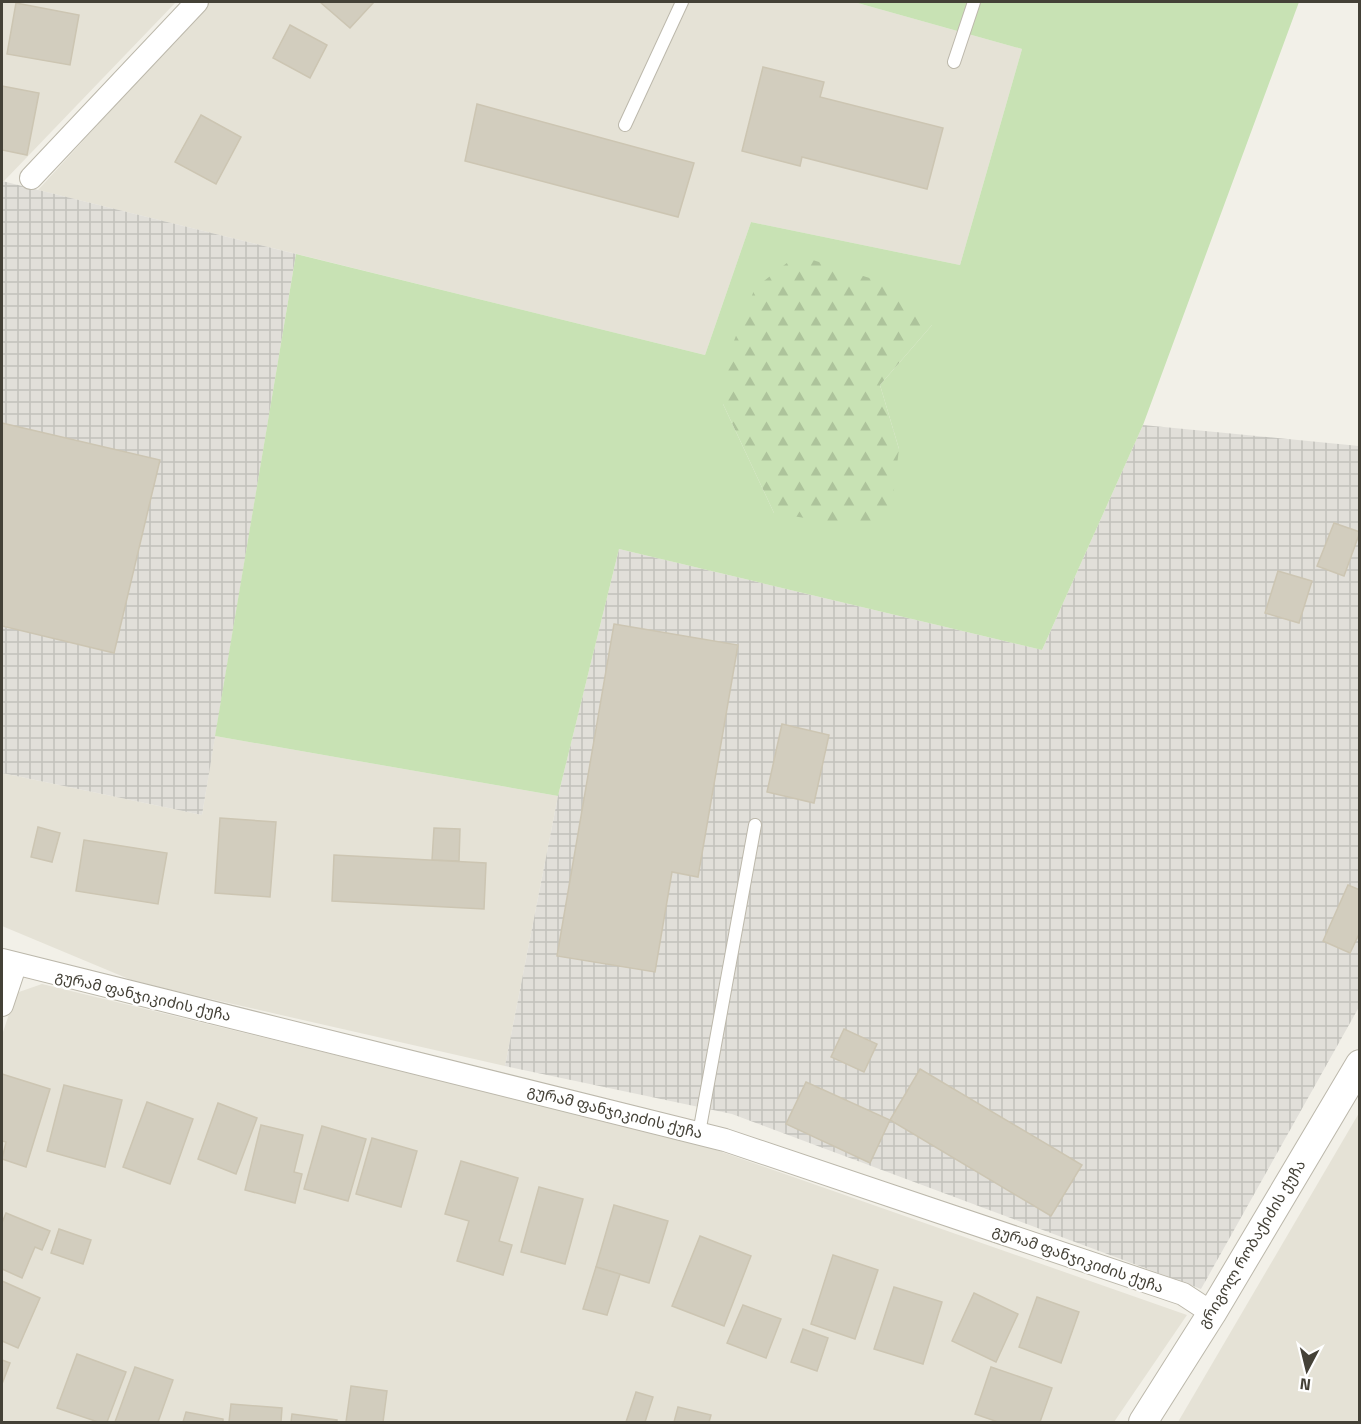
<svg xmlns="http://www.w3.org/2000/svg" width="1361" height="1424" font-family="'Titillium Web','Noto Sans Georgian',sans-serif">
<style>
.residential{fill:#e5e2d6}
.industrial{fill:url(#industrial-grid)}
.grass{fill:#c8e2b4;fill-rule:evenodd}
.forest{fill:url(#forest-firs)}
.building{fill:#d2cdbe;stroke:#ccc5b2;stroke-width:1.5}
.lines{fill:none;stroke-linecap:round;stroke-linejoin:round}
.service-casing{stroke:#bcb8ab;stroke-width:14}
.minor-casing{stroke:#bcb8ab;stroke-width:24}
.tertiary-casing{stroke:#bcb8ab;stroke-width:30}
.service{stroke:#fff;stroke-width:12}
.minor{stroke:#fff;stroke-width:22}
.tertiary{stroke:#fff;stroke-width:28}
.labels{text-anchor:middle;stroke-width:5;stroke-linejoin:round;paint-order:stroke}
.street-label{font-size:15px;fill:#444137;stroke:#fff}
</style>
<defs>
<pattern id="industrial-grid" width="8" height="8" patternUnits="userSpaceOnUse" patternTransform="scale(1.5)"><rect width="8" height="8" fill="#e1dfd9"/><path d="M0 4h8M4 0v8" fill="none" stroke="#c2c1bb"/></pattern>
<pattern id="forest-firs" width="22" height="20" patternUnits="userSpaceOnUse" patternTransform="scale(1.5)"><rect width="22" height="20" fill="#c8e2b4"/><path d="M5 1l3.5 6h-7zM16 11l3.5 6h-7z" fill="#adc39b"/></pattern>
</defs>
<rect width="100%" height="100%" fill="#f2f0e8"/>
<!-- residential -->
<g class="residential">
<path d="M2,2H176L4,181H2Z"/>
<path d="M210,2H854L1022,49L960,265L751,222L705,355L38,190Z"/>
<path d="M215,736L558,796L505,1066L136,982L2,926V773L202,815Z"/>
<path d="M42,984L688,1140L1187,1315L1114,1422H2V1035L16,993Z"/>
<path d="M1359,1113V1422H1178Z"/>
</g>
<!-- industrial -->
<g class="industrial">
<path d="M2,181L296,254L202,815L2,773Z"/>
<path d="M1143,425L1359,446V1007L1201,1289L732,1114L505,1066L558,796L619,549L1042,650Z"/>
</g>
<!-- grass -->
<path class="grass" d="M854,2H1299L1143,425L1042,650L619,549L558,796L215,736L296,254L705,355L751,222L960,265L1022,49ZM932,325L880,385L899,449L774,513L723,404Z"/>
<!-- forest -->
<path class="forest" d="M797,255L901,288L932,325L880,385L899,449L890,521L848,525L774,513L723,404L724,366L755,288Z"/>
<!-- building -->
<g class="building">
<path d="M320,2H374L350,28Z"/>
<path d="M16,3L79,15L70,65L7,54Z"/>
<path d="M290,25L327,45L310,78L273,58Z"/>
<path d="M763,67L824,82L820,97L943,128L927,189L802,157L800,166L742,151Z"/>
<path d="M2,86L39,93L27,155L2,150Z"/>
<path d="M477,104L694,163L678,217L465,161Z"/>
<path d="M201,115L241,137L216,184L175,162Z"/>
<path d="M2,423L160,460L114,653L2,626Z"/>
<path d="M1334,523L1360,532L1344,576L1317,566Z"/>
<path d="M1278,571L1312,581L1299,623L1265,613Z"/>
<path d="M614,624L738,645L698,877L672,872L655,972L557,956Z"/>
<path d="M782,724L829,735L814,803L767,792Z"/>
<path d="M220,818L276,822L270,897L215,893Z"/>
<path d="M38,827L60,833L52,862L31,857Z"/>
<path d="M434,828L460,829L459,861L432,860Z"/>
<path d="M84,840L167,853L158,904L76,891Z"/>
<path d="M334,855L486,863L484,909L332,901Z"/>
<path d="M1348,885L1360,890V932L1350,953L1323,941Z"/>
<path d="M844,1029L877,1044L864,1072L831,1057Z"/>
<path d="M920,1069L1082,1165L1051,1216L890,1120Z"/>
<path d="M2,1074L50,1089L26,1167L2,1159L6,1142L2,1141Z"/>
<path d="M806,1082L890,1120L870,1163L786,1124Z"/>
<path d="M64,1085L122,1100L105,1167L47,1151Z"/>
<path d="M147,1102L193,1119L170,1184L123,1167Z"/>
<path d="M218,1103L257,1118L236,1174L198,1159Z"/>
<path d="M261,1125L303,1135L294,1172L302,1174L295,1203L245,1190Z"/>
<path d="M322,1126L366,1139L348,1201L304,1189Z"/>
<path d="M372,1138L417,1151L401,1207L356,1194Z"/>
<path d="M461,1161L518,1178L499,1241L512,1245L503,1275L457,1261L469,1221L445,1214Z"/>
<path d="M539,1187L583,1199L565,1264L521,1252Z"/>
<path d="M614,1205L668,1221L649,1283L596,1267Z"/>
<path d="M6,1213L50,1231L42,1250L35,1247L22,1278L2,1269V1223Z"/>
<path d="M59,1229L91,1240L83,1264L51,1253Z"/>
<path d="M700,1236L751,1256L724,1326L672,1306Z"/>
<path d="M833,1255L878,1270L855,1339L811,1324Z"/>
<path d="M596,1267L620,1274L607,1315L583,1309Z"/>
<path d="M2,1281L40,1298L18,1348L2,1341Z"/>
<path d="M894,1287L942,1302L923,1364L874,1349Z"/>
<path d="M974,1293L1018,1314L996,1362L952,1341Z"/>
<path d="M1037,1297L1079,1312L1061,1363L1019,1347Z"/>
<path d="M743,1305L781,1319L766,1358L727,1343Z"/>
<path d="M803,1329L828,1338L817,1371L791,1362Z"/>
<path d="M77,1354L126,1372L107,1422H98L57,1408Z"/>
<path d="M2,1360L10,1363L2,1384Z"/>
<path d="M135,1367L173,1380L158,1422H115Z"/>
<path d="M991,1367L1052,1388L1040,1422H998L975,1414Z"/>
<path d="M351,1386L387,1391L383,1422H346Z"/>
<path d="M636,1392L653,1397L645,1422H626Z"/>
<path d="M231,1404L282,1408L281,1422H229Z"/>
<path d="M678,1407L711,1415L709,1422H674Z"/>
<path d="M186,1412L223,1419V1422H183Z"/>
<path d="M292,1414L337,1420V1422H291Z"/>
</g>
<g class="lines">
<!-- service casing -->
<g class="service-casing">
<g id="service">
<path d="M954,62L974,2"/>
<path d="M625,125L682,2"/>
<path d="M699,1133L755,825"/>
</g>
</g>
<!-- minor casing -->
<g class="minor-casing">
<g id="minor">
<path d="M31,178L197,2"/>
<path d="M2,960L725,1140L1183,1294L1212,1313"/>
<path d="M2,1005L15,966"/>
</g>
</g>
<!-- tertiary casing -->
<g class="tertiary-casing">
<path id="tertiary" d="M1143,1422L1212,1313L1360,1064"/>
</g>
<!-- service -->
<use href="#service" class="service"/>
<!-- minor -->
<use href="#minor" class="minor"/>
<!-- tertiary -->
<use href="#tertiary" class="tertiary"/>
</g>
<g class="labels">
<!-- street labels -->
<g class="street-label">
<text transform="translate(143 996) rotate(13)" y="5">გურამ ფანჯიკიძის ქუჩა</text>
<text transform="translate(615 1112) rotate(14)" y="5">გურამ ფანჯიკიძის ქუჩა</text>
<text transform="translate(1252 1244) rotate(-59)" y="5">გრიგოლ რობაქიძის ქუჩა</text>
<text transform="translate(1078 1259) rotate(19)" y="5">გურამ ფანჯიკიძის ქუჩა</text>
</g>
</g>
<!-- border -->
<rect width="1361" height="1424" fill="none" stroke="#444137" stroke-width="6"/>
<!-- north arrow -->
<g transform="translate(1307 1370) rotate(187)" stroke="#ffffff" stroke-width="4.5" paint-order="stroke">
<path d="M0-4.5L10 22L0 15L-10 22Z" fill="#444137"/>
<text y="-9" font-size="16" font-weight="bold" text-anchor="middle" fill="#444137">N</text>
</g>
</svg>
